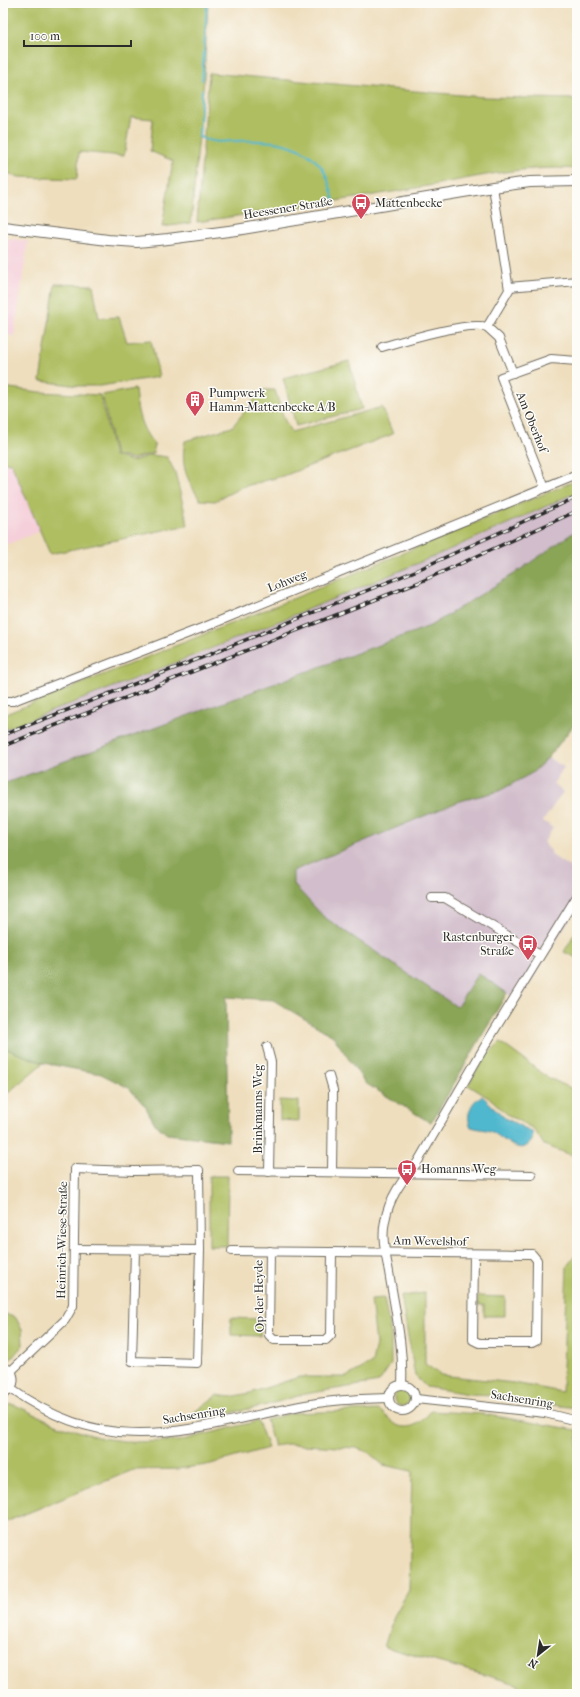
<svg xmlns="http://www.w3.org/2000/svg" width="580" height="1697" font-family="'IM FELL French Canon',serif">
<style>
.built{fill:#f5cfda}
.industrial{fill:#d1bdcb}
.green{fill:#aebe61;stroke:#6c7446}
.forest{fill:#8aa557;stroke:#5a6841}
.water{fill:#50b8ce;stroke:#3e727c}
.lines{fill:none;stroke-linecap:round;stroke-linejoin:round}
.stream{stroke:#50b8ce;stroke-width:2}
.minor-casing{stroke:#6f6a5e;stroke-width:10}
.major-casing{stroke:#6f6a5e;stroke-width:12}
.minor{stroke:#fff;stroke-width:8}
.major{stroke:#fff;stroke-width:10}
.rail-casing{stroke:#2b2b2b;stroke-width:3.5}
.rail{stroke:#fdfcf7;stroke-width:2;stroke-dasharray:6;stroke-linecap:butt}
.labels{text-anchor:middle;stroke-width:3;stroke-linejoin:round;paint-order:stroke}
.poi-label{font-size:12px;fill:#2b2b2b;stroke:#fdfcf7;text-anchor:start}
.street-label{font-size:12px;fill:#2b2b2b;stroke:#fdfcf7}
</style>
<rect width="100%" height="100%" fill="#fdfcf7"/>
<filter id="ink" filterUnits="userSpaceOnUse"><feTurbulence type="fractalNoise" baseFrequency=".025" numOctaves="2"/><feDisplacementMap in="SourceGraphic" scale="8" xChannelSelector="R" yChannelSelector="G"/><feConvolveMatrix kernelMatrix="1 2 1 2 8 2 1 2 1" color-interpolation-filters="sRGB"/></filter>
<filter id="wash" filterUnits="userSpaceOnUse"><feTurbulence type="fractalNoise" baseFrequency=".012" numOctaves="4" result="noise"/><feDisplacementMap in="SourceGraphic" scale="16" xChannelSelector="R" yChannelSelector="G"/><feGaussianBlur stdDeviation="0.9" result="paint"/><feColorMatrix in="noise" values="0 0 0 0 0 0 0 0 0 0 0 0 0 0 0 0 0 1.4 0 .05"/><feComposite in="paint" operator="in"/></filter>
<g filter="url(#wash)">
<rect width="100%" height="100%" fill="#eedebd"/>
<!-- built -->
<g class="built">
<path d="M3,238L28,241L14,336L3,334Z"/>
<path d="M3,462L11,463L40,531L3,546Z"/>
</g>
<!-- industrial -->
<g class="industrial">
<path d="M577,492V530L514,574L430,626L3,784V730L205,652L478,538Z"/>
<path d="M548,758L564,767L553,784L563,792L543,821L553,828L544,842L553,856L577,872V907L519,1001L478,974L457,1007L324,917L293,884V871L460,801L499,791L532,773Z"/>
</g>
<!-- green -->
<g class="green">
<path d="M3,3H208L204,79L191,223L162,227L173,161L150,151L153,119L131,117L124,156L79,152L77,179L19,177L7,173V157H3Z"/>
<path d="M209,73L484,97L577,99V169C522,164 465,180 411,189C340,201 269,211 197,222Z"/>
<path d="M55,284L93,285L99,318L119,317L127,342L151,340L159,377L100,386H79L40,381Z"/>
<path d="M349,361L362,409L296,426L283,378Z"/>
<path d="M3,387L39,392L100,395L114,456L132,461L151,455L167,457L175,472L188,525L50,554L11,463L3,462Z"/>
<path d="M135,389C137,411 140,428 155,445L153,453L132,459L115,455L102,395Z"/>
<path d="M262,390H275L284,419L291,432L382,407L393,434L286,475L242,487L215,501L200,500C187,479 180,467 185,441L232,427Z"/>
<path d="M577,480V492C389,580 196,655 3,730V715L307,593Z"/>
<path d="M577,929V958L564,952Z"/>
<path d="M500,1042L549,1078L577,1091V1157L544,1145L534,1129L508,1115L492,1100L468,1085L484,1058Z"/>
<path d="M3,1048L43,1063L3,1097Z"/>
<path d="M280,1100L299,1101V1121L280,1120Z"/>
<path d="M209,1176H228L227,1246H209Z"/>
<path d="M577,1253V1408L526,1402L496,1395L469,1394L426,1387L415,1376L401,1296L425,1293V1364L441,1375L514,1383L562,1392L567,1266Z"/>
<path d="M478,1296L505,1297V1316H484V1305H478Z"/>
<path d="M384,1298L391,1336V1364L379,1382L305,1394L263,1406L201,1419L192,1414L217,1395L230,1397L250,1393L299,1377H346L372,1363L376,1344L371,1299Z"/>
<path d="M3,1313L16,1318L22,1330L23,1345L11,1359H3Z"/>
<path d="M231,1318L261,1319L260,1336L231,1335Z"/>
<circle cx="402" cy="1398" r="8"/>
<path d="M3,1404L15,1405L58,1425L101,1438L131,1442L179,1441L258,1421L268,1448L207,1465L177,1469L133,1470L3,1523Z"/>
<path d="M379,1410C385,1414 392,1423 399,1426C413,1430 423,1421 431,1411L483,1414L577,1430V1694H519L517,1684L384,1647L394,1616L409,1590L412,1471L383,1465L368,1452L356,1448L288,1444L274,1446L266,1420L292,1413Z"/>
</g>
<!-- forest -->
<path class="forest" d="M577,530V721L548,758L532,773L499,791L460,801L293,871V884L324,917L457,1007L478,973L507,993L431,1123L365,1083L333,1036L273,1000L226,997L228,1141L167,1134L155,1124L145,1106L129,1088L101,1074L43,1063L3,1048V784L430,626L514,574Z"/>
<!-- water -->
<path class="water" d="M482,1096L505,1118L532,1132C533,1137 533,1141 529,1144C517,1156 501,1135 490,1131C484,1129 477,1129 471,1127C465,1116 471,1101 482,1096Z"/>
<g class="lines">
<!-- stream -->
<g class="stream">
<path d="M202,80L207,3"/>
<path d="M202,90L199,137C214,143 220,142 235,141C268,140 304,140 324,171C329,180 331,191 334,200"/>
</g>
</g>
</g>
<g filter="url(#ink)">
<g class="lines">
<!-- minor casing -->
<g class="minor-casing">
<g id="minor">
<path d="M509,287L577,281"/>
<path d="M487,327L499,338L513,373"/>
<path d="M382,347C405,340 467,321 487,327L509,290L493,187"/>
<path d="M545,488L501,377L551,359L577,361"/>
<path d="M3,701H13L207,626L577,475"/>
<path d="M432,898H445L540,955"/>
<path d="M267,1047L271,1062L269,1172"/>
<path d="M329,1076L333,1090L332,1172"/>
<path d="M238,1171L532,1175"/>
<path d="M75,1249L200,1250"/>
<path d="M232,1251L532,1254L537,1260L536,1341L532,1343H479L473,1340L474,1254"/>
<path d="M270,1251L269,1335L274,1340H326L331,1335L332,1252"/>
<path d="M3,1366L11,1371C16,1380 14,1389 3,1393"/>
<path d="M11,1371L65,1320L73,1306L75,1169L134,1171L199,1170L200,1250L197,1363L132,1361L135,1250"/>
<path d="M402,1384C404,1347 395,1310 389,1272C386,1255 381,1238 385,1221C389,1198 402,1180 417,1163L489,1039L577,896"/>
<circle cx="402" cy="1398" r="13"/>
<path d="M11,1389C111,1460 186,1429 295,1407C326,1400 357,1399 389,1398"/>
<path d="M416,1399L545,1413L577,1421"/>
</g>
</g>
<!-- major casing -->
<g class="major-casing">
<path id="major" d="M3,227L108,240L137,242L168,239L236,230L493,187L530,182L577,181"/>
</g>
<!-- minor -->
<use href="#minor" class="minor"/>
<!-- major -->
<use href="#major" class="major"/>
<!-- rail casing -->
<g class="rail-casing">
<g id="rail">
<path d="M3,735L206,656L415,571L577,497"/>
<path d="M3,746L420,582L577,511"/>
</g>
</g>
<!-- rail -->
<use href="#rail" class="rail"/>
</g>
</g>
<!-- icons -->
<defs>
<g id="bus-pin" transform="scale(1)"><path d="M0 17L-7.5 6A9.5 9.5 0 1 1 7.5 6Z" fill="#d1495b" stroke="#fdfcf7"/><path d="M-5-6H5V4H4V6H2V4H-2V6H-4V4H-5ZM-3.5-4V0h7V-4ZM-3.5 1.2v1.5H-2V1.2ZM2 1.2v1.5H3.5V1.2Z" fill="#fff"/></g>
<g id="building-pin" transform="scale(1)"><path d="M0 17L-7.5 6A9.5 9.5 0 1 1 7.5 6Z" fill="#d1495b" stroke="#fdfcf7"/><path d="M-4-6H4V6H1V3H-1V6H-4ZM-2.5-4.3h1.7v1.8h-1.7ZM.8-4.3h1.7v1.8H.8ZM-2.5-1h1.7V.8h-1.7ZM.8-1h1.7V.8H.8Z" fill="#fff"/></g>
</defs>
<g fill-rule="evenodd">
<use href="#bus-pin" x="361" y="203"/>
<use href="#building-pin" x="195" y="400"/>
<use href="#bus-pin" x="528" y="944"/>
<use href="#bus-pin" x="407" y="1169"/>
</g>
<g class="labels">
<!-- poi labels -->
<g class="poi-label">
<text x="375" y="207">Mattenbecke</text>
<text x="209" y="397">Pumpwerk<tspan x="209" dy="14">Hamm-Mattenbecke A/B</tspan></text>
<text x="514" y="941" text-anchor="end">Rastenburger<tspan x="514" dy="14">Straße</tspan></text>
<text x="421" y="1173">Homanns Weg</text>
</g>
<!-- street labels -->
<g class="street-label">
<text transform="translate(288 208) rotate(-9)" y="4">Heessener Straße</text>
<text transform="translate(532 422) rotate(68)" y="4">Am Oberhof</text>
<text transform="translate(287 581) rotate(-22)" y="4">Lohweg</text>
<text transform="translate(258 1109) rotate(-90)" y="4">Brinkmanns Weg</text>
<text transform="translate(62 1240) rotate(-89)" y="4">Heinrich-Wiese-Straße</text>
<text transform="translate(430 1241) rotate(1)" y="4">Am Wevelshof</text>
<text transform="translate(259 1296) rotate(-91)" y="4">Op der Heyde</text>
<text transform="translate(522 1399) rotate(9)" y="4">Sachsenring</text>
<text transform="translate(194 1415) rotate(-9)" y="4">Sachsenring</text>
</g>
</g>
<!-- margin -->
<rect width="580" height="1697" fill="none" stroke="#fdfcf7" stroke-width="16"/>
<!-- north arrow -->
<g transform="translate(538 1655) rotate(210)" stroke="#fdfcf7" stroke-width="3" paint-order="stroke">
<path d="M0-3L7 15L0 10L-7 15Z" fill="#2b2b2b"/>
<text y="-6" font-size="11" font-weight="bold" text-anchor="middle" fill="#2b2b2b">N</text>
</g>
<!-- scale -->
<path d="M24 40v6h107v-6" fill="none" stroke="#2b2b2b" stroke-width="2"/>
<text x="30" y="40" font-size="12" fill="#2b2b2b" stroke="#fdfcf7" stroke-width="3" paint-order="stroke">100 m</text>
</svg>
